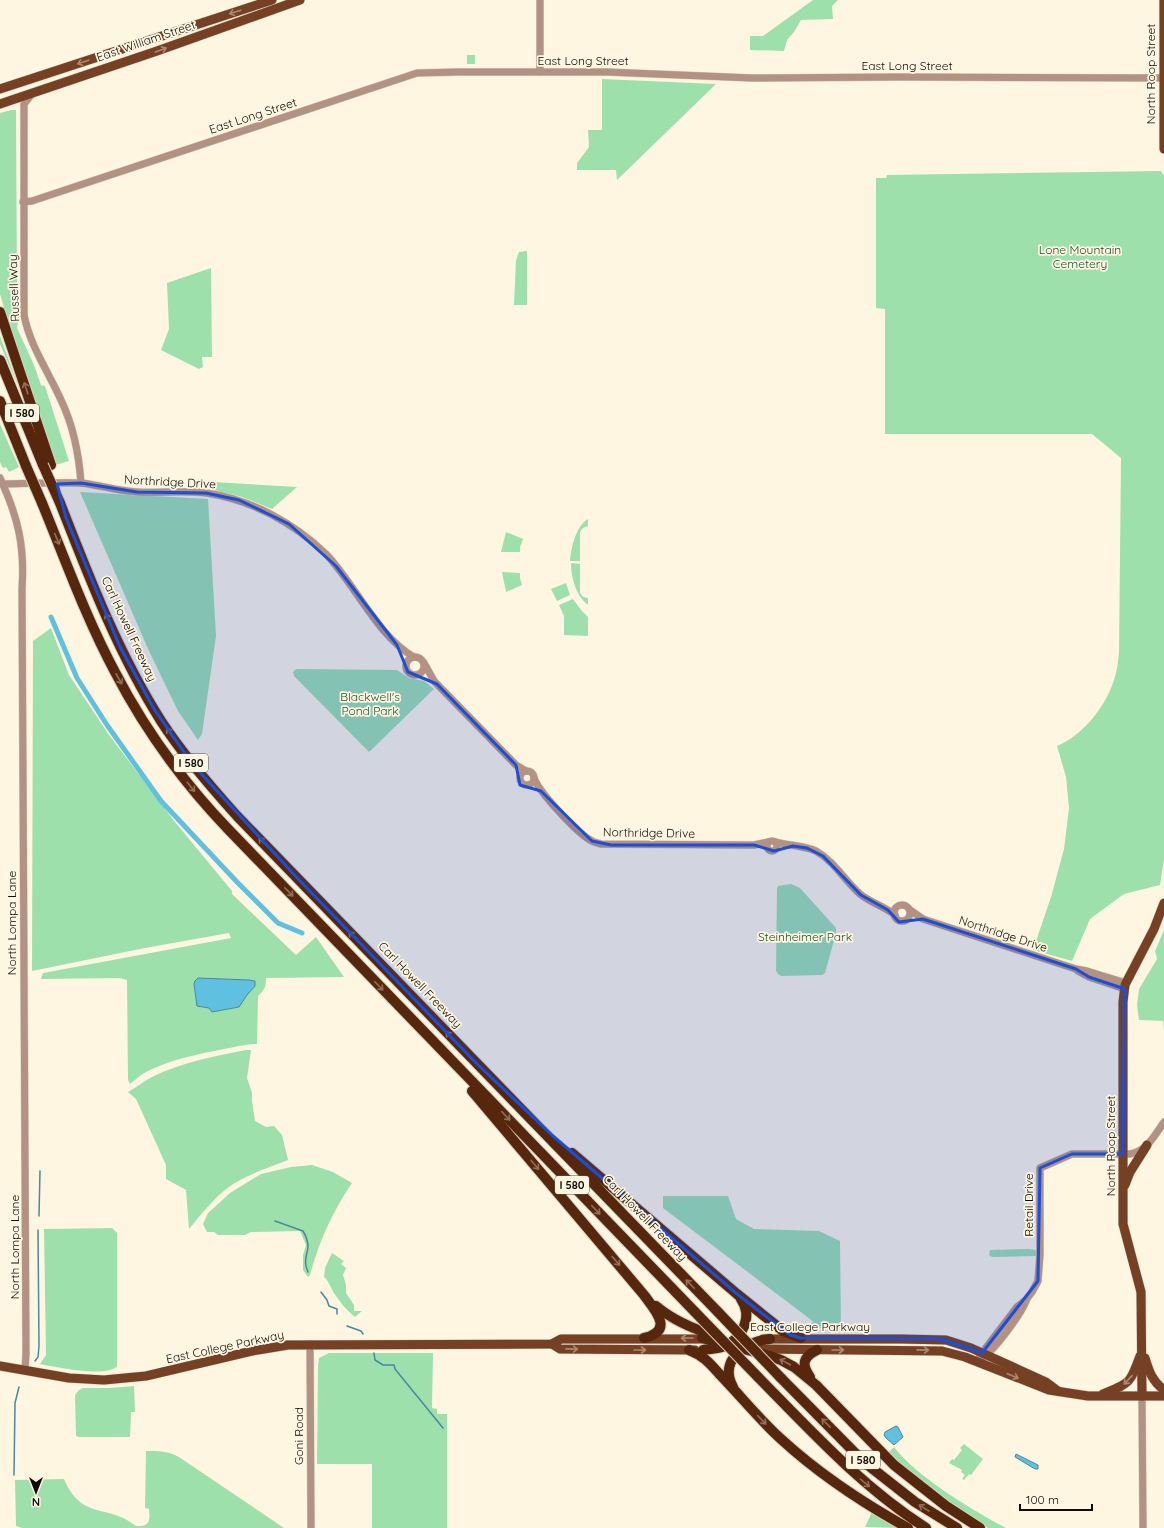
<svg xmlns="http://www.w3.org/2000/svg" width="1164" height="1528" font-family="Quicksand,sans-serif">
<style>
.green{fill:#9ee0ac;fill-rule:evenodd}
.water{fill:#60c0df;stroke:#478a9e}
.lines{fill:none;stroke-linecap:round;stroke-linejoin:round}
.stream{stroke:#478a9e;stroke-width:1.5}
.canal{stroke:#60c0df;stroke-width:5}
.minor-casing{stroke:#d8d1be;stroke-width:8}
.major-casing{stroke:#d8d1be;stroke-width:10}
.highway-casing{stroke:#d8d1be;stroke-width:12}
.minor{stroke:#b39283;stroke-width:7}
.major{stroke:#764024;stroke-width:9}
.highway{stroke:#57270d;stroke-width:10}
.highway-bridge-casing{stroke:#d8d1be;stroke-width:12;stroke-linecap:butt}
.highway-bridge{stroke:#57270d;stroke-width:10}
.oneway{stroke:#ad8970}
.oneway2{stroke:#926f57}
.marked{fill:#1d4ed8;fill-opacity:0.2;stroke:#1d4ed8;stroke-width:3;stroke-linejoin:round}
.labels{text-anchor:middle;stroke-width:3.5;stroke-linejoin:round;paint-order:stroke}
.shield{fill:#fff6e1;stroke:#565247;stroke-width:1}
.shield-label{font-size:11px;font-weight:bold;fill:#0e0c05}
.street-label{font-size:12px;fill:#0e0c05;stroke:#fff6e1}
.park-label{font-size:12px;fill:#1c4c2a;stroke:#fff6e1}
</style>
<rect width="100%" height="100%" fill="#fff6e1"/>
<!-- green -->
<g class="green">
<path d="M813,0H838L832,6L833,19L801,20L794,32L787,40L784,51L750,50V36H763Z"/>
<rect x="467" y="55" width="8" height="9"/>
<path d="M602,79L716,84L617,180L616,170H577V163L589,147L588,130H602Z"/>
<path d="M11,110H16V114L17,286L19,317L17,328L34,365L41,385L45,386L69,461L55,465L13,339L0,294V113Z"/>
<path d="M1161,171L1164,176V859L1160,885L1124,894L1090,919L1072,961L1033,950L1051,897L1064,849L1069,808L1066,777L1057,746C1081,736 1101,712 1111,688C1116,677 1118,664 1119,652L1121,458L1092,434H885V309L876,308V178H886L887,175Z"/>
<path d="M527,251V305H514L516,260L519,252Z"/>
<path d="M211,268L212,357H202L203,367L199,369L161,350L169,329L167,283Z"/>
<path d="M0,336L19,388L0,344Z"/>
<path d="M0,424L19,467L9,472L6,467L3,468L0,462Z"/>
<path d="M211,482H214L297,487L272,509L242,497L212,490L210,486Z"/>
<path d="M80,492L208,499L216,636L202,734L198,740L178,711L149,651Z"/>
<path d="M588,519V526L583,528L580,532V561H570C571,547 576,526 588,519Z"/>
<path d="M506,532L523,539L520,547V552H501Z"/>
<path d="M571,563L580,564V593L583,597L588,598V605C576,596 571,578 571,563Z"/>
<path d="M502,572L520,573V578L522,585L506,592Z"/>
<path d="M566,583L570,595L557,601L551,589Z"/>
<path d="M573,599L581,610L588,617V636L564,635V616L559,605Z"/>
<path d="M51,628L69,675L109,735L175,822L232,891V894L296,955L316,937L344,977L266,978C266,986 265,990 258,996L257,1044C246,1044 236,1047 224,1049C199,1054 173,1059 150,1070C143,1073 136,1079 130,1084L128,1080L127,980L120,978L41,979L43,973L231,938L229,933L145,948L32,971L33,641ZM198,978L249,980L255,981C251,991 244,998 239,1007L212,1012L209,1008L197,1006Z"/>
<path d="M296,669L397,670L409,678L424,681L434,689L369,752L294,676L293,672Z"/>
<path d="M791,884L800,888L836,928V933L825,973L822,975L781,976L778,974L776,971L777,889L778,886Z"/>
<path d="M1164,930V1031L1163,1021L1139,1020L1137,1005L1139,989L1157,959L1155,951Z"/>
<path d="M246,1050H251L247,1078L252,1093V1101L255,1121L266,1127L274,1126L282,1135L288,1160C272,1166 255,1172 240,1180C219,1191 204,1211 189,1229L186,1190L166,1179V1165L136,1099L128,1092C137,1087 145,1080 154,1076C183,1062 215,1056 246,1050Z"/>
<path d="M312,1165L333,1172L352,1183C333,1211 319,1241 310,1275L308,1277L303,1270V1255L306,1245L300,1231L251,1232L245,1235H218L214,1232H207L203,1224L208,1213L230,1193L261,1174L291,1167Z"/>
<path d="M663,1196H728L736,1219L754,1229L819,1231L840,1241L841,1328H800L814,1322L663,1208Z"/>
<path d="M112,1228L117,1233V1366C108,1378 55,1367 40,1364L46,1355L44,1229Z"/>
<path d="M1028,1249L1036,1250V1256L992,1257L989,1255L990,1250Z"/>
<path d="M332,1253L344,1261L341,1264L346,1268L343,1275L346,1285V1293L354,1305V1311H362L355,1317C347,1311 339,1301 334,1293C330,1287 329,1281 324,1277L325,1268Z"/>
<path d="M329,1353H433L432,1408L437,1409V1414H447V1528H372V1464H317L318,1365L319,1358Z"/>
<path d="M134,1386L135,1412H131L130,1437H79L76,1436L75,1395L79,1390L83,1388H109Z"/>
<path d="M964,1444L983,1459L971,1475L969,1474L964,1480L962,1479L965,1475L961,1472L962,1470L949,1463L952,1459L954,1460L962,1450L960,1448Z"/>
<path d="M894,1447C917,1477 972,1510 1006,1528H988L965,1514L934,1492L899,1463L889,1452Z"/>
<path d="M146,1451C159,1451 168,1451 179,1457L284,1528H22L16,1526L15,1480L64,1479C82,1521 107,1503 136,1526C150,1527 150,1521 149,1509L145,1508Z"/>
<path d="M872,1512L900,1528L865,1527Z"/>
</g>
<!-- water -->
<g class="water">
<path d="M198,978L249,980L255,981V986L247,995L239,1007L212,1012L209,1008L197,1006L194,984L195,981Z"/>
<path d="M896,1426L898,1427L903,1437L894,1445L886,1438L884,1435L885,1432Z"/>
<path d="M1016,1454L1038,1465V1469H1035L1015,1457Z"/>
</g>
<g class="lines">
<!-- stream -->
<g class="stream">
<path d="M39,1216L40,1171"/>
<path d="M275,1221L303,1231C306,1236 308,1241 308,1247C307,1256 303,1261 308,1272"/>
<path d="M321,1292L327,1300L329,1306L337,1309V1314"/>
<path d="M347,1326L361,1331L363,1334"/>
<path d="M374,1353L375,1360L383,1365H394L395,1369L443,1428"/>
<path d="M35,1361L38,1357L39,1346L38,1230"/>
<path d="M14,1475L15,1403L19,1387"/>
</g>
<!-- canal -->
<path class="canal" d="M51,617L77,678L107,725L161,801L237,882L278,923L302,933"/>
<!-- minor casing -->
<g class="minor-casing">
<g id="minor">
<path d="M540,72V0"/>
<path d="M32,94L24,104V315C30,346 48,371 61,400C73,425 79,455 81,483"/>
<path d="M23,202L32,201L417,73L458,72H607L752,78L899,77L1164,78"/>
<path d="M0,478C18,517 25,546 22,589L26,1353L25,1371"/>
<path d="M2,484C28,484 55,482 81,483C100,485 118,491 138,492C160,493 184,490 207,493C252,500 294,523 326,554C355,584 378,637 414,657"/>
<circle cx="415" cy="666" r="9"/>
<path d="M424,663L434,681L516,765L526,771"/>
<circle cx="527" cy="778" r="7"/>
<path d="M534,778C539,792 574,829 587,838C591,841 596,843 601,844L754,845L768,842"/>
<circle cx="772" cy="846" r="5"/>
<path d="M776,842C789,846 803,845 816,851C834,861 845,881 860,894C871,903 884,906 895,915"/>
<circle cx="902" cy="913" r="8"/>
<path d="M910,910L923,919L1076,969L1087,971L1126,983"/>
<path d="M1078,971L1089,977L1125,989"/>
<path d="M310,1344L311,1528"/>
<path d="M983,1357C995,1350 1021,1314 1026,1301"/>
<path d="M977,1361L982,1353L1017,1307L1026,1300L1032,1292L1038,1281L1040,1255V1168L1072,1154H1130C1147,1151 1155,1135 1164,1122"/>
<path d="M1142,1396L1143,1528"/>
</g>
</g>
<!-- major casing -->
<g class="major-casing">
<g id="major">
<path d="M1164,0V149"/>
<path d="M0,89L272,0"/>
<path d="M0,104L157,51L300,0"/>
<path d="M1125,1185L1130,1172L1147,1145"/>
<path d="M763,1339H901L946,1340L971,1348L1046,1382L1058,1391"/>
<path d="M552,1344L560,1349L695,1350"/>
<path d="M752,1349L942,1351L965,1357L1049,1390L1088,1396H1164"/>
<path d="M1145,1358C1149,1371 1152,1381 1164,1390"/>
<path d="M0,1366L69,1378L104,1380L146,1376L252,1351L288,1345L552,1344L561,1339H708"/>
<path d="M1103,1394C1130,1383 1130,1384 1140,1356"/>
<path d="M1142,1396L1141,1292L1123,1224V1002L1125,985L1128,979L1154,929L1164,903"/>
</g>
</g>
<!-- highway casing -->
<g class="highway-casing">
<g id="highway">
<path d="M0,312L51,465"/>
<path d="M0,360L43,465"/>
<path d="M0,401L26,466"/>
<path d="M42,503C65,559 86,618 115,672C145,730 183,782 228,829L695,1312"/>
<path d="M60,503C89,577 118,653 161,721C183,755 210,786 237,816L718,1312"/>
<path d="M472,1091L644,1295C655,1310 675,1331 644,1338"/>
<path d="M572,1153L737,1294L783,1331L801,1338"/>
<path d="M656,1306C673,1320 693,1329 714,1335"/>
<path d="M702,1338L770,1356L781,1360L794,1367L816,1385L894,1465L946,1506L980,1528"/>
<path d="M689,1350C707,1357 713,1368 726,1381C744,1400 761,1421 781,1439C819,1474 863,1503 908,1528"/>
<path d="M703,1350C710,1349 718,1349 725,1346C743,1338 753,1316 741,1299"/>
<path d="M758,1377C811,1431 862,1487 926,1528"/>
<path d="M780,1377L864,1462L915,1502L957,1528"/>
<path d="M810,1377C801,1364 803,1357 817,1350"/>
<path d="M733,1387C718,1360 746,1341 770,1339"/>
</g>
</g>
<!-- minor -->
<use href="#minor" class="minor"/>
<!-- major -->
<use href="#major" class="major"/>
<!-- highway -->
<use href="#highway" class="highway"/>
<!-- highway-bridge casing -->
<g class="highway-bridge-casing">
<g id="highway-bridge">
<path d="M43,465L60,503"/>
<path d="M26,466L42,503"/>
<path d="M695,1312L758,1377"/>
<path d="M718,1312L780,1377"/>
</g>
</g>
<!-- highway-bridge -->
<use href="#highway-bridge" class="highway-bridge"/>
</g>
<!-- one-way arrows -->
<defs><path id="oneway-shaft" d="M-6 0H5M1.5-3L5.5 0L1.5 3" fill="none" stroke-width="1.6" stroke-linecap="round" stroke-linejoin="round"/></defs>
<g class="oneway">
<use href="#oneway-shaft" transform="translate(235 12) rotate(162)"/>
<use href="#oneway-shaft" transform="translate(161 50) rotate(-20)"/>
<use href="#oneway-shaft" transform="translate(83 62) rotate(162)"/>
<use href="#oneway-shaft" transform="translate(687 1338) rotate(180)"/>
<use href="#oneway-shaft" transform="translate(572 1349) rotate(1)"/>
<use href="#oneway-shaft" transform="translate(640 1350)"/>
<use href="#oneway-shaft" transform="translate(838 1350)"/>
<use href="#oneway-shaft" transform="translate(923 1350) rotate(1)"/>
<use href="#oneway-shaft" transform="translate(1013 1376) rotate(23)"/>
<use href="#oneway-shaft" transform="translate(1128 1380) rotate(133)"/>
</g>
<g class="oneway2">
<use href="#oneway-shaft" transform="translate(26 388) rotate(-108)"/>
<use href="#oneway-shaft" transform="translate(57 539) rotate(67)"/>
<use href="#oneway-shaft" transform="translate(108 619) rotate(-113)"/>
<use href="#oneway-shaft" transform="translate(119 679) rotate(61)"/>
<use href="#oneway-shaft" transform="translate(170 733) rotate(-124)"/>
<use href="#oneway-shaft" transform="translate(191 787) rotate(51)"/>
<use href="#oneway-shaft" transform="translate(263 842) rotate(-134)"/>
<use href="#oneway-shaft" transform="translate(289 892) rotate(46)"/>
<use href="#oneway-shaft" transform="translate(353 936) rotate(-134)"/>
<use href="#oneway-shaft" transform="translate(379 986) rotate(46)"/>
<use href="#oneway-shaft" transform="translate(450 1036) rotate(-134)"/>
<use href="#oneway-shaft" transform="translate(506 1116) rotate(46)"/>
<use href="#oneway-shaft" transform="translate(535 1165) rotate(50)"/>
<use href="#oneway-shaft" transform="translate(596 1210) rotate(46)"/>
<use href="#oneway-shaft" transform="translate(616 1261) rotate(50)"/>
<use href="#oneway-shaft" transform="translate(690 1284) rotate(-134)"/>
<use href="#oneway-shaft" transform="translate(785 1362) rotate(-152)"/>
<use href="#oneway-shaft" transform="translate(762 1420) rotate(46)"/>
<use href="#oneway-shaft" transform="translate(826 1423) rotate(-135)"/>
<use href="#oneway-shaft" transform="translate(865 1483) rotate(40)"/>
<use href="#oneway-shaft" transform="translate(924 1508) rotate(-148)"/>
</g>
<!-- marked area -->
<path class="marked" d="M81,483L137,492L206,493L239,500L289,524L336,566L397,645L408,672L437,684L516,765L520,785L541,791L592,841L611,845H754L774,851L793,846L807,848L823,856L861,895L888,910L899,922L923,919L1076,969L1089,977L1125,989L1123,1154H1072L1040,1168L1038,1281L982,1353L938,1339L801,1338L790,1335L737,1294L553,1136L477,1064L300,881L193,765L154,709L120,647L66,518L57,484Z"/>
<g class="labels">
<!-- shield labels -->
<g class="shield">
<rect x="5" y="404" width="34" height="18" rx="3"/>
<rect x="174" y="754" width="34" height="18" rx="3"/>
<rect x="555" y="1176" width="34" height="18" rx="3"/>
<rect x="846" y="1451" width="34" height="18" rx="3"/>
</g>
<g class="shield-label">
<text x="22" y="417">I 580</text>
<text x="191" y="767">I 580</text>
<text x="572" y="1189">I 580</text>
<text x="863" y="1464">I 580</text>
</g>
<!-- street labels -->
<g class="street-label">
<text transform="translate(146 41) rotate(-19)" y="4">East William Street</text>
<text x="583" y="65">East Long Street</text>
<text x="907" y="70">East Long Street</text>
<text transform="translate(1151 74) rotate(-90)" y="4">North Roop Street</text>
<text transform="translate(253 116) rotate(-18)" y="4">East Long Street</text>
<text transform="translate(14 288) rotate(-92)" y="4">Russell Way</text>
<text transform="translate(170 482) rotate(3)" y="4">Northridge Drive</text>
<text transform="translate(129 629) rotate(65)" y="4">Carl Howell Freeway</text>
<text transform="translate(649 833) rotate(1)" y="4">Northridge Drive</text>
<text transform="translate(12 923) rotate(-90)" y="4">North Lompa Lane</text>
<text transform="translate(1003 934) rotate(18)" y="4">Northridge Drive</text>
<text transform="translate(420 985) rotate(46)" y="4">Carl Howell Freeway</text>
<text transform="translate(1111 1146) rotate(-90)" y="4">North Roop Street</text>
<text transform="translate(1029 1205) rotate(-90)" y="4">Retail Drive</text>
<text transform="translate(645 1218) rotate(46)" y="4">Carl Howell Freeway</text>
<text transform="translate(15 1247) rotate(-90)" y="4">North Lompa Lane</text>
<text x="810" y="1331">East College Parkway</text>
<text transform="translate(225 1347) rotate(-12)" y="4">East College Parkway</text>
<text transform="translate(299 1436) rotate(-90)" y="4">Goni Road</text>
</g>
<!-- park labels -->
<g class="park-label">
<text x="1080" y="254">Lone Mountain<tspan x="1080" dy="14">Cemetery</tspan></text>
<text x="370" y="701">Blackwell's<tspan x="370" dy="14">Pond Park</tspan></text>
<text x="805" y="941">Steinheimer Park</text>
</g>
</g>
<!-- north arrow -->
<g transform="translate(36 1492) rotate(180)" stroke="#fff6e1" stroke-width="3" paint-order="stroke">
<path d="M0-3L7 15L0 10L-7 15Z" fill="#0e0c05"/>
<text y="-6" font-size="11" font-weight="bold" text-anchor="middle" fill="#0e0c05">N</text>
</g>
<!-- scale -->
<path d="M1020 1504v6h72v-6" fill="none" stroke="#0e0c05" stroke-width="2"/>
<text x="1026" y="1504" font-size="12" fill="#0e0c05" stroke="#fff6e1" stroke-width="3" paint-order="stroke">100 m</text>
</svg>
